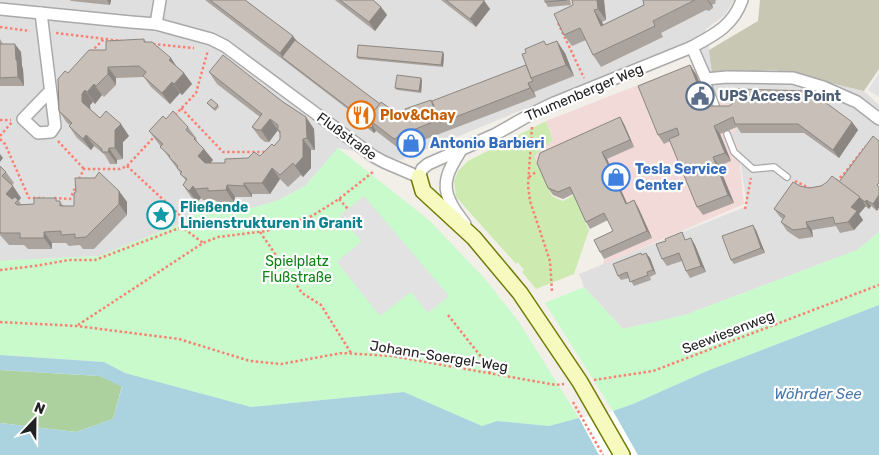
<svg xmlns="http://www.w3.org/2000/svg" width="879" height="455" font-family="Rubik,sans-serif">
<style>
.residential{fill:#e0dfdf}
.commercial{fill:#f2dad9}
.construction{fill:#c7c7b4}
.grass{fill:#cdebb0}
.forest{fill:#add19e}
.park{fill:#c8facc}
.parking{fill:#e2e2e2}
.water{fill:#aad3df}
.pier{fill:#fff}
.lines{fill:none;stroke-linecap:round;stroke-linejoin:round}
.lane-casing{stroke:#a9a9a9;stroke-width:8}
.street-casing{stroke:#a9a9a9;stroke-width:14}
.secondary-casing{stroke:#707d05;stroke-width:18}
.path{stroke:#fa8072;stroke-width:2.5;stroke-dasharray:2.5 2.5;stroke-linecap:butt}
.lane{stroke:#fff;stroke-width:5.5}
.street{stroke:#fff;stroke-width:11}
.secondary{stroke:#f7fabf;stroke-width:15}
.wall{fill:#aba49e}
.shaded-wall{fill:#8b8681}
.building{fill:#c7bfb8;stroke:#8b8681}
.labels{text-anchor:middle;stroke-width:4.5;stroke-linejoin:round;paint-order:stroke}
.street-label{font-size:14px;fill:#222;stroke:#fff}
.service-label{font-size:14px;font-weight:bold;fill:#4e5e75;stroke:#fff;text-anchor:start}
.food-label{font-size:14px;font-weight:bold;fill:#c56008;stroke:#fff;text-anchor:start}
.shop-label{font-size:14px;font-weight:bold;fill:#366cbe;stroke:#fff;text-anchor:start}
.culture-label{font-size:14px;font-weight:bold;fill:#0d838f;stroke:#fff;text-anchor:start}
.park-label{font-size:14px;fill:#0c8416;stroke:#fff}
.water-label{font-size:15px;font-style:italic;fill:#4a7aab;stroke:#fff}
</style>
<rect width="100%" height="100%" fill="#f2efe9"/>
<!-- residential -->
<path class="residential" d="M0,0H734L725,15L706,29L713,73L775,70L864,91L879,105V232L857,250L685,315L623,329L584,287L579,274L747,206L738,147L731,135L735,114L692,64L691,40L401,160L338,148L305,186L279,200L242,211H200L180,224L99,256L2,261H0Z"/>
<!-- commercial -->
<path class="commercial" d="M692,64L735,114L739,126L732,135L738,147L744,204L603,265L604,259L618,238L609,220L574,194L563,199L553,195L534,156L553,140L546,121Z"/>
<!-- construction -->
<path class="construction" d="M760,0H879V69L864,91L775,70L712,73L709,50L758,21Z"/>
<!-- grass -->
<path class="grass" d="M546,121L553,140L534,156L552,196L563,201L574,195L589,230L574,274L536,289L522,272L524,270L518,262L516,264L456,197L454,181L458,171L468,161Z"/>
<!-- forest -->
<path class="forest" d="M0,370L100,376L122,386L113,419L76,432L0,423Z"/>
<!-- park -->
<g class="park">
<path d="M338,148L429,220L485,279L519,322L579,418L549,426L497,421L482,426L404,392L251,407L125,373L104,362L0,355V261L99,256L180,224L201,211H242L279,200L305,186Z"/>
<path d="M879,232V305L707,371L633,404L613,411L545,303L584,287L623,329L685,315L857,250Z"/>
</g>
<!-- parking -->
<g class="parking">
<path d="M879,73V97L868,90Z"/>
<path d="M364,196L449,296L428,313L411,292L380,316L337,262L362,241L339,216Z"/>
</g>
<!-- water -->
<path class="water" d="M879,305V455H0V423L76,432L113,419L122,387L100,376L0,370V355L104,362L125,373L251,407L404,392L482,426L497,421L549,426L579,418L613,411L633,404L707,371Z"/>
<!-- pier -->
<path class="pier" d="M613,411L638,455H599L579,418Z"/>
<g class="lines">
<!-- lane casing -->
<g class="lane-casing">
<g id="lane">
<path d="M706,79L718,111"/>
<path d="M727,134L734,152L753,169L774,167L787,177"/>
</g>
</g>
<!-- street casing -->
<g class="street-casing">
<g id="street">
<path d="M0,9L131,22L156,24L211,39L225,46L373,156L384,162L419,177L422,169L428,164L494,135L533,113L554,103L692,47C714,35 733,26 742,0"/>
<path d="M41,13L55,126L51,132L38,133L23,119L50,91"/>
<path d="M156,24L160,0"/>
<path d="M692,47L706,79L727,77L793,78L823,87L857,102L879,119"/>
<path d="M461,150C451,166 440,182 450,201C453,209 460,217 465,224"/>
</g>
</g>
<!-- secondary casing -->
<g class="secondary-casing">
<path id="secondary" d="M419,177L423,191L474,238L520,293L580,382L622,455"/>
</g>
<!-- path -->
<g class="path">
<path d="M558,23L584,78"/>
<path d="M0,27L30,31"/>
<path d="M56,33L122,41"/>
<path d="M153,44L194,48"/>
<path d="M91,52L104,39"/>
<path d="M181,108L223,152H266"/>
<path d="M175,115L196,93L208,50"/>
<path d="M0,120H11"/>
<path d="M532,127L528,185L530,201L550,261L552,292"/>
<path d="M0,136L12,122"/>
<path d="M0,139L5,144L29,198H44"/>
<path d="M58,141L84,169"/>
<path d="M127,166L185,220L182,227L203,243"/>
<path d="M529,177L537,171"/>
<path d="M79,179L84,169H120L127,166L154,137"/>
<path d="M795,181L811,189"/>
<path d="M836,181L843,175L866,146"/>
<path d="M54,198L70,199L77,184"/>
<path d="M339,199L348,209"/>
<path d="M745,209L751,178"/>
<path d="M260,232L302,293L321,305L351,353"/>
<path d="M0,270L35,266L69,260H95L182,227"/>
<path d="M448,315L486,363L490,374"/>
<path d="M0,322L77,326L179,339L250,361L281,364L342,353L392,356L556,385L564,384"/>
<path d="M78,325L203,243L218,237L266,231L312,216L339,199L363,180L374,171"/>
<path d="M594,380L653,371L879,285"/>
<path d="M573,402L603,455"/>
</g>
<!-- lane -->
<use href="#lane" class="lane"/>
<!-- street -->
<use href="#street" class="street"/>
<!-- secondary -->
<use href="#secondary" class="secondary"/>
</g>
<!-- wall -->
<g class="wall">
<path d="M70,0H111L110,5L71,1Z"/>
<path d="M205,0H245L293,36L295,40L380,104L402,117L431,100L433,103L526,65L547,45L565,53L574,76L534,92L536,97L421,141L402,151L376,131L374,133L351,116L348,111L349,110Z"/>
<path d="M335,0H373L381,7L387,15L375,31Z"/>
<path d="M441,0H484L490,9L476,27Z"/>
<path d="M545,0H570L571,5L548,7L545,2Z"/>
<path d="M572,0H604L606,20L602,22L603,25L644,5L643,0H717L715,1L716,3L712,5L713,8L709,11L706,10L661,33L663,37L601,67L593,55L586,40L572,46L564,35L573,5Z"/>
<path d="M0,39L3,44L21,52L22,66L23,69L24,86H0Z"/>
<path d="M144,39L146,42L184,73L192,84L182,95L180,93L170,104L151,87L144,77L116,78V85L104,97L102,95L95,104L93,102L90,105V109L100,118L129,136L123,142V159L117,160V164H110L105,155L94,146L91,150L77,138L69,126L70,125L67,123L59,111L68,73L106,50Z"/>
<path d="M443,52L444,55L443,67L358,59L357,57Z"/>
<path d="M209,72L283,102L306,117L314,129L315,150H311V168L303,177L301,175L288,187L280,179L270,194H252V197H235L234,202H217L215,200H203L201,198L197,202L191,197L183,185L186,181L179,171L149,131L166,119L188,127L197,139H196L199,144L213,160L210,163H225L260,156L274,146L280,139V134L278,130L269,142H265L260,138L252,127L260,117L217,84Z"/>
<path d="M696,74L709,106L852,122L858,130L839,158L804,133H741L737,127L720,134L731,161L719,166L734,203L703,215L697,207L670,141L664,144L658,135Z"/>
<path d="M421,78L422,81L421,93L397,90L395,88Z"/>
<path d="M207,103L218,105L219,107L215,111Z"/>
<path d="M620,117L624,124L634,147L607,159L627,203L638,207L652,238L604,259L600,252L613,231L608,220L590,229L586,222L573,194L563,199L553,195L548,188Z"/>
<path d="M879,141L877,211L871,206L869,209L865,206L859,214L863,220L854,230L840,233L836,226L812,230L813,237L799,239L787,231L781,222L783,219L780,217L774,209L800,186L809,188L839,182Z"/>
<path d="M0,166L6,172L14,183L12,185L21,198L19,201L21,204H34L59,201L64,206H74L119,191L127,202V215L94,249H83L80,245L69,246L66,243H52V249H28L24,245H9L0,235Z"/>
<path d="M756,230L765,253L734,264L731,260Z"/>
<path d="M691,238L695,245L706,272L690,278L686,271L682,261L667,266L662,259L687,240Z"/>
<path d="M646,253L650,258L656,274L650,277L651,280L634,286L629,278L621,280L618,276L643,254Z"/>
</g>
<!-- shaded-wall -->
<g class="shaded-wall">
<path d="M107,0H111L110,5Z"/>
<path d="M597,0H604L606,20L598,9Z"/>
<path d="M707,0H708L712,5L713,8Z"/>
<path d="M484,1L490,9L476,27L470,19Z"/>
<path d="M381,7L387,15L375,31L369,22Z"/>
<path d="M594,10L602,22L609,37L601,26Z"/>
<path d="M293,36L299,44L282,57L280,53Z"/>
<path d="M557,41L565,53L574,76L566,65Z"/>
<path d="M15,44L21,52L22,66L23,69L24,86L18,77L16,60Z"/>
<path d="M443,52L444,55L443,67L441,65Z"/>
<path d="M171,58L179,70L169,60Z"/>
<path d="M690,65L696,74L712,115L706,106Z"/>
<path d="M108,67L116,78V85L108,74Z"/>
<path d="M184,73L192,84L182,95L174,84Z"/>
<path d="M421,78L422,81L421,93L419,91Z"/>
<path d="M172,82L180,93L170,104L162,93Z"/>
<path d="M528,83L534,92L536,97L530,88Z"/>
<path d="M94,84L102,95L95,104L87,92Z"/>
<path d="M85,90L93,102L90,105L91,113L82,102V94Z"/>
<path d="M306,117L314,129L315,150L307,138Z"/>
<path d="M620,117L624,124L634,147L630,140Z"/>
<path d="M270,119L278,130L269,142L261,130Z"/>
<path d="M852,122L858,130L839,158L833,150Z"/>
<path d="M121,124L129,136L123,142V159L115,148V130Z"/>
<path d="M373,126L376,131L374,133L371,128Z"/>
<path d="M714,126L720,134L731,161L725,153Z"/>
<path d="M86,135L94,146L91,150L83,139Z"/>
<path d="M303,139L311,150V168L303,177L295,166Z"/>
<path d="M109,148L117,160V164L108,152Z"/>
<path d="M204,149L213,160L206,168L198,156Z"/>
<path d="M602,152L607,159L630,210L626,204Z"/>
<path d="M0,154L3,158L0,162Z"/>
<path d="M713,157L719,166L734,203L728,195Z"/>
<path d="M272,168L280,179L270,194L262,183Z"/>
<path d="M244,183L252,194V197L244,186Z"/>
<path d="M227,185L235,197L234,202L226,190Z"/>
<path d="M13,186L21,198L15,203L6,194Z"/>
<path d="M193,186L201,198L197,202L189,191Z"/>
<path d="M119,191L127,202V215L119,204Z"/>
<path d="M879,195V208L877,211L873,204Z"/>
<path d="M860,197L866,206L859,214L863,220L854,230L848,222L851,207Z"/>
<path d="M634,200L638,207L652,238L647,231Z"/>
<path d="M866,200L871,206L869,209L865,202Z"/>
<path d="M806,222L812,230L813,237L808,228Z"/>
<path d="M753,225L756,230L765,253L761,248Z"/>
<path d="M44,232L52,243V249L44,238Z"/>
<path d="M691,238L695,245L706,272L701,266Z"/>
<path d="M646,253L650,258L656,274L653,270Z"/>
</g>
<!-- building -->
<g class="building">
<path d="M210,0H245L293,36L280,53Z"/>
<path d="M340,0H373L381,7L369,22Z"/>
<path d="M446,0H484V1L470,19Z"/>
<path d="M545,0H567L545,2Z"/>
<path d="M572,0H597L598,9L594,10L601,26L644,5L643,0H695L653,21L655,26L593,55L580,28L564,35L554,14L573,5Z"/>
<path d="M144,39V42H152L171,58L169,60L184,73L174,84L172,82L162,93L143,76L146,72L139,66L108,67V74L96,86L94,84L87,92L85,90L82,94V102L100,118L106,111L121,124L115,130V148H109L108,152H102V149L86,135L83,139L69,126L72,123L59,111L58,79L65,71L68,73L89,50H106V41Z"/>
<path d="M295,40L380,104L368,119L373,126L371,128L348,111L350,109L282,57Z"/>
<path d="M544,41L546,45L557,41L566,65L531,78L522,54L526,53L525,49Z"/>
<path d="M0,44H15L16,60H17L18,77L0,78Z"/>
<path d="M358,45L443,52L441,65L357,57Z"/>
<path d="M223,55L283,102L306,117L307,138L303,139V157L295,166L293,163L280,175L272,168L262,183H244V186L227,185L226,190L208,191V188L195,189L193,186L189,191L183,185L187,179L180,174L182,172L177,168L178,166L169,157L170,156L160,147L163,144L149,131L163,116L166,119L173,111L188,127L186,130L195,138L194,139L204,149L198,156L205,163H225V159L248,158L254,152L260,156L272,144L274,146L280,139V131H278V125L270,119L261,130H257L252,127L262,114L209,72Z"/>
<path d="M526,65L531,78L533,81L528,83L530,88L440,123L432,101Z"/>
<path d="M690,65L706,106H729L733,103L735,89L810,91L852,122L833,150L798,124H735L733,117L714,126L725,153L713,157L728,195L697,207L669,139L679,135L677,128L658,135L638,86Z"/>
<path d="M397,75L421,78L419,91L395,88Z"/>
<path d="M211,99L218,105L214,109L207,103Z"/>
<path d="M431,100L438,120L413,130L394,139L368,119L381,102L402,117L406,113L405,109Z"/>
<path d="M620,117L630,140L602,152L626,204L634,200L647,231L600,252L594,240L613,231L604,213L586,222L570,187L558,192L548,188L537,163L540,153Z"/>
<path d="M873,136L879,141V183L877,185L879,187V195L873,204L866,200L865,202L839,182Z"/>
<path d="M0,166L6,172L2,176L13,186L6,194L12,199L15,197L18,200L15,203L17,205L34,204V198H56V201H60V206H74V193L76,192L75,178H95L99,172L119,191V204L86,237L75,238V234L61,235V231L44,232V238H20V233H1L0,232Z"/>
<path d="M832,176L860,197L851,207L857,211L848,222L835,224L833,217L806,222L808,228L793,230L781,222L785,216L774,209L793,182L800,186L809,188L821,186L827,182Z"/>
<path d="M753,225L761,248L731,260L722,236Z"/>
<path d="M682,232L685,240L691,238L701,266L686,271L679,253L662,259L656,244L666,241L665,239Z"/>
<path d="M641,253L642,255L646,253L653,270L647,272L648,275L630,282L627,272L618,276L613,264Z"/>
</g>
<!-- icons -->
<defs>
<g id="civic-ring" transform="scale(1.4375)"><circle r="9.5" fill="#fff" stroke="#5c6f8a" stroke-width="1.5"/><path d="M-.6-6.5H3V-4.5H.6V-3L4-1V1h2V6H-6V1h2V-1L-.6-3ZM-1.2 2.5V6h2.4V2.5Z" fill="#5c6f8a"/></g>
<g id="restaurant-ring" transform="scale(1.4375)"><circle r="9.5" fill="#fff" stroke="#e8710a" stroke-width="1.5"/><path d="M-5-6h1v4h1v-4h1v4h1v-4h1v5L-1.5 .5V6h-2V.5L-5-1ZM5-6V6H3V1.5H1.5Q1.5-4 5-6Z" fill="#e8710a"/></g>
<g id="shop-ring" transform="scale(1.4375)"><circle r="9.5" fill="#fff" stroke="#3f7fe0" stroke-width="1.5"/><path d="M-5-2.5h2.3a2.7 3.5 0 0 1 5.4 0H5L5.5 6h-11ZM-1.5-2.5h3a1.5 2.3 0 0 0-3 0Z" fill="#3f7fe0"/></g>
<g id="sight-ring" transform="scale(1.4375)"><circle r="9.5" fill="#fff" stroke="#0f9aa8" stroke-width="1.5"/><path d="M0-6L1.8-2.2L6-1.7L2.9 1.2L3.7 5.4L0 3.3L-3.7 5.4L-2.9 1.2L-6-1.7L-1.8-2.2Z" fill="#0f9aa8"/></g>
</defs>
<g fill-rule="evenodd">
<use href="#civic-ring" x="700" y="96"/>
<use href="#restaurant-ring" x="361" y="115"/>
<use href="#shop-ring" x="411" y="143"/>
<use href="#shop-ring" x="616" y="177"/>
<use href="#sight-ring" x="161" y="215"/>
</g>
<g class="labels">
<!-- street labels -->
<g class="street-label">
<text transform="translate(584 92) rotate(-23)" y="5">Thumenberger Weg</text>
<text transform="translate(347 136) rotate(36)" y="5">Flußstraße</text>
<text transform="translate(728 332) rotate(-21)" y="5">Seewiesenweg</text>
<text transform="translate(439 356) rotate(9)" y="5">Johann-Soergel-Weg</text>
</g>
<!-- service labels -->
<g class="service-label">
<text x="719" y="101">UPS Access Point</text>
</g>
<!-- food labels -->
<g class="food-label">
<text x="380" y="120">Plov&amp;Chay</text>
</g>
<!-- shop labels -->
<g class="shop-label">
<text x="430" y="148">Antonio Barbieri</text>
<text x="635" y="174">Tesla Service<tspan x="635" dy="16">Center</tspan></text>
</g>
<!-- culture labels -->
<g class="culture-label">
<text x="180" y="212">Fließende<tspan x="180" dy="16">Linienstrukturen in Granit</tspan></text>
</g>
<!-- park labels -->
<g class="park-label">
<text x="297" y="266">Spielplatz<tspan x="297" dy="16">Flußstraße</tspan></text>
</g>
<!-- water labels -->
<g class="water-label">
<text x="818" y="399">Wöhrder See</text>
</g>
</g>
<!-- north arrow -->
<g transform="translate(35 420) rotate(22)" stroke="#ffffff" stroke-width="4" paint-order="stroke">
<path d="M0-4L9 19L0 12L-9 19Z" fill="#222222"/>
<text y="-8" font-size="14" font-weight="bold" text-anchor="middle" fill="#222222">N</text>
</g>
</svg>
